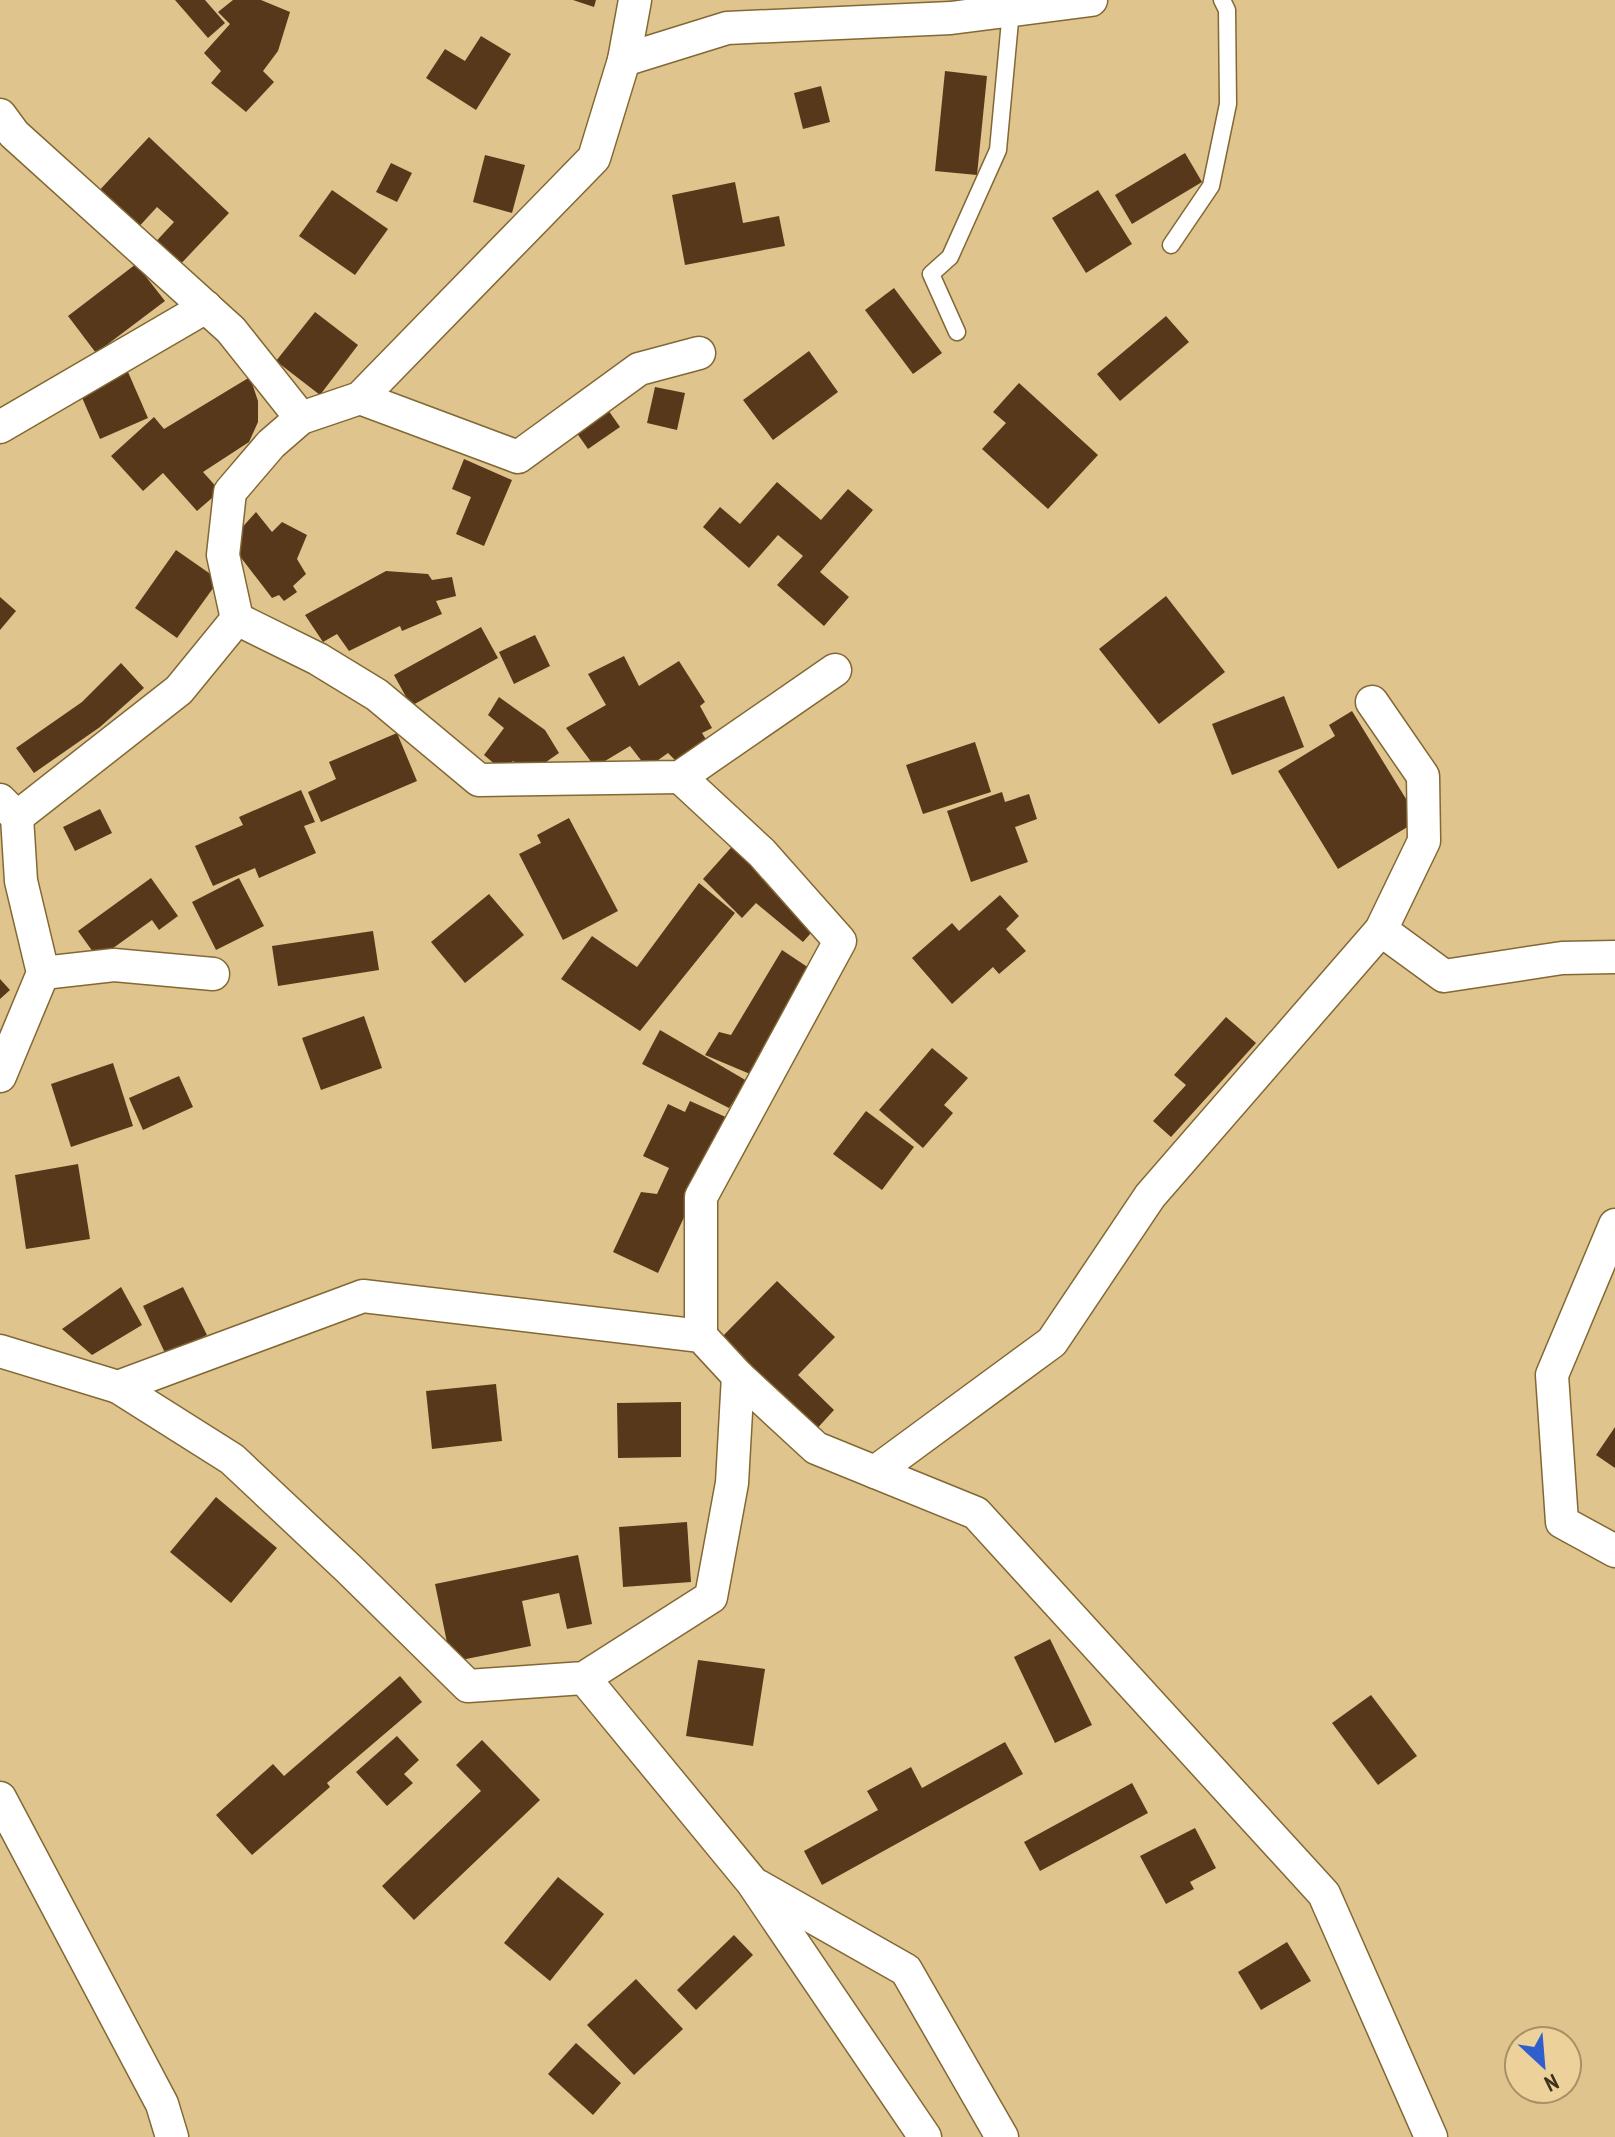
<svg xmlns="http://www.w3.org/2000/svg" width="1615" height="2137" font-family="'PT Sans Narrow',sans-serif">
<style>
.building{fill:#57381a}
.lines{fill:none;stroke-linecap:round;stroke-linejoin:round}
.service-casing{stroke:#826834;stroke-width:19}
.minor-casing{stroke:#826834;stroke-width:35}
.service{stroke:#fff;stroke-width:16}
.minor{stroke:#fff;stroke-width:32}
</style>
<rect width="100%" height="100%" fill="#e0c48d"/>
<!-- building -->
<g class="building">
<path d="M175,0H205L225,23L208,38Z"/>
<path d="M233,0H261L290,12L278,51L263,71L274,82L246,112L211,83L221,71L204,53L230,24L218,12Z"/>
<path d="M573,0H596L594,7Z"/>
<path d="M481,36L511,54L476,110L426,78L445,49L465,61Z"/>
<path d="M945,71L987,76L977,175L935,171Z"/>
<path d="M821,86L830,122L803,129L794,93Z"/>
<path d="M149,137L229,213L174,271L150,248L174,222L157,207L135,231L96,194Z"/>
<path d="M1185,153L1202,182L1132,224L1115,195Z"/>
<path d="M485,155L525,165L512,213L473,202Z"/>
<path d="M391,163L412,173L397,202L376,192Z"/>
<path d="M735,182L743,223L779,216L785,246L685,265L672,195Z"/>
<path d="M332,190L388,229L355,275L299,236Z"/>
<path d="M1098,190L1132,244L1086,273L1052,218Z"/>
<path d="M136,264L165,301L96,353L68,316Z"/>
<path d="M894,288L942,353L913,374L865,310Z"/>
<path d="M315,312L358,345L320,395L276,361Z"/>
<path d="M1166,316L1189,342L1120,401L1097,374Z"/>
<path d="M809,351L838,392L773,440L743,400Z"/>
<path d="M128,372L148,418L100,439L80,393Z"/>
<path d="M250,377L258,401V422L249,442L203,472L220,491L197,511L163,473L143,491L111,456L154,417L164,429Z"/>
<path d="M1019,383L1098,455L1048,509L982,449L1006,423L993,412Z"/>
<path d="M655,387L685,393L677,430L647,423Z"/>
<path d="M606,407L620,427L588,449L574,429Z"/>
<path d="M464,459L512,480L484,546L456,534L471,497L452,489Z"/>
<path d="M777,482L821,520L848,489L873,510L820,572L849,597L824,626L777,585L803,556L778,535L749,568L703,527L720,507L740,524Z"/>
<path d="M256,512L272,532L282,522L307,535L297,559L306,574L293,586L297,592L284,601L279,595L272,598L229,542Z"/>
<path d="M176,550L219,580L177,638L135,608Z"/>
<path d="M386,571L428,574L432,580L452,577L456,596L436,601L442,614L402,631L400,626L349,651L337,634L323,642L305,615Z"/>
<path d="M1166,596L1225,672L1159,724L1099,649Z"/>
<path d="M0,597L16,611L0,630Z"/>
<path d="M481,627L498,658L411,706L394,675Z"/>
<path d="M535,635L550,666L514,684L499,652Z"/>
<path d="M624,656L639,686L679,661L705,702L700,706L712,728L702,733L707,741L675,760L668,753L647,768L630,746L595,767L566,728L606,705L588,674Z"/>
<path d="M121,663L144,688L100,727L34,773L16,748L82,702Z"/>
<path d="M1284,696L1304,747L1232,775L1212,724Z"/>
<path d="M499,697L545,730L559,753L533,771L525,770L513,761L504,772L484,755L504,728L488,715Z"/>
<path d="M1352,711L1419,820L1338,869L1278,771L1335,736L1329,725Z"/>
<path d="M397,733L417,781L321,822L308,792L336,779L329,762Z"/>
<path d="M975,742L991,792L923,814L906,765Z"/>
<path d="M301,790L315,822L304,826L316,853L259,878L255,868L213,886L195,846L243,825L239,817Z"/>
<path d="M1002,792L1005,802L1029,794L1037,819L1015,827L1028,862L971,882L947,811Z"/>
<path d="M100,809L112,833L75,851L63,827Z"/>
<path d="M569,818L618,911L563,940L519,854L541,843L537,835Z"/>
<path d="M737,841L818,925L803,942L756,903L742,918L703,879Z"/>
<path d="M151,878L178,916L159,930L152,920L98,959L78,931Z"/>
<path d="M239,878L264,926L216,950L192,902Z"/>
<path d="M699,883L735,913L640,1031L561,979L592,936L637,967Z"/>
<path d="M489,894L524,935L465,983L431,942Z"/>
<path d="M1000,895L1019,916L1006,929L1026,951L999,974L993,967L952,1004L912,958L952,923L959,931Z"/>
<path d="M373,931L379,970L278,986L272,946Z"/>
<path d="M782,950L812,970L750,1074L705,1055L719,1032L731,1035Z"/>
<path d="M0,979L10,990L0,999Z"/>
<path d="M364,1016L382,1068L321,1090L302,1038Z"/>
<path d="M1226,1017L1256,1043L1171,1137L1153,1121L1186,1085L1174,1075Z"/>
<path d="M660,1030L747,1081L729,1108L642,1064Z"/>
<path d="M932,1048L968,1078L944,1105L953,1113L923,1148L879,1110Z"/>
<path d="M113,1063L133,1126L71,1147L51,1084Z"/>
<path d="M179,1076L193,1107L143,1130L129,1098Z"/>
<path d="M690,1101L730,1119L658,1273L613,1252L641,1192L657,1194L669,1168L643,1156L668,1104L685,1112Z"/>
<path d="M866,1111L914,1147L882,1190L833,1154Z"/>
<path d="M78,1164L90,1239L26,1249L15,1175Z"/>
<path d="M777,1281L835,1337L798,1375L834,1410L813,1433L718,1341Z"/>
<path d="M121,1287L142,1325L92,1355L62,1329Z"/>
<path d="M183,1287L207,1335L166,1355L143,1306Z"/>
<path d="M496,1384L502,1441L432,1449L426,1391Z"/>
<path d="M681,1402V1457L618,1458L617,1403Z"/>
<path d="M1615,1427V1468L1596,1455Z"/>
<path d="M216,1497L277,1548L231,1603L170,1552Z"/>
<path d="M687,1522L691,1582L623,1587L619,1527Z"/>
<path d="M578,1555L592,1624L567,1629L559,1593L522,1601L531,1646L451,1662L435,1584Z"/>
<path d="M1050,1639L1092,1725L1055,1743L1014,1657Z"/>
<path d="M698,1660L765,1669L753,1746L686,1736Z"/>
<path d="M400,1676L422,1702L327,1783L330,1787L252,1855L216,1815L273,1764L284,1776Z"/>
<path d="M1371,1695L1417,1756L1378,1785L1332,1723Z"/>
<path d="M397,1736L419,1760L404,1774L413,1783L387,1806L356,1772Z"/>
<path d="M482,1740L540,1800L414,1920L382,1886L481,1791L456,1765Z"/>
<path d="M1005,1742L1023,1774L822,1885L804,1851L878,1810L867,1791L911,1767L922,1788Z"/>
<path d="M1132,1783L1148,1813L1040,1871L1024,1842Z"/>
<path d="M1195,1828L1216,1868L1190,1882L1194,1889L1166,1904L1140,1856Z"/>
<path d="M558,1877L604,1914L550,1981L504,1943Z"/>
<path d="M734,1935L753,1955L696,2010L677,1990Z"/>
<path d="M1287,1942L1311,1981L1261,2010L1238,1972Z"/>
<path d="M636,1979L683,2029L634,2075L587,2025Z"/>
<path d="M576,2043L621,2083L593,2115L548,2074Z"/>
</g>
<g class="lines">
<!-- service casing -->
<g class="service-casing">
<g id="service">
<path d="M1171,245L1211,186L1228,104L1227,10L1222,0"/>
<path d="M957,332L931,274L950,257L998,150L1011,10"/>
</g>
</g>
<!-- minor casing -->
<g class="minor-casing">
<g id="minor">
<path d="M624,60L727,28L951,18L1091,0"/>
<path d="M0,115L14,134L231,330L301,418"/>
<path d="M360,398L518,457L639,369L699,353"/>
<path d="M0,427L206,307"/>
<path d="M237,619L318,659L377,695L479,780L680,777L835,670"/>
<path d="M680,777L762,853L840,941L701,1197V1336"/>
<path d="M0,800L17,817L21,881L43,973L0,1076"/>
<path d="M17,817L179,690L237,619L223,555L230,492L271,444L301,418L360,398L594,158L624,60L635,0"/>
<path d="M1381,930L1444,976L1562,958L1615,957"/>
<path d="M43,973L114,965L213,974"/>
<path d="M1615,1225L1552,1375L1562,1522L1615,1551"/>
<path d="M0,1351L118,1387L363,1296L701,1336L738,1376L816,1448L976,1513L1324,1894L1431,2137"/>
<path d="M118,1387L232,1459L349,1569L468,1686L584,1678L711,1597L732,1483L738,1376"/>
<path d="M875,1472L1052,1342L1150,1196L1381,930L1424,841L1423,776L1372,702"/>
<path d="M584,1678L752,1882L925,2137"/>
<path d="M0,1798L162,2104L172,2137"/>
<path d="M758,1886L906,1970L1002,2137"/>
</g>
</g>
<!-- service -->
<use href="#service" class="service"/>
<!-- minor -->
<use href="#minor" class="minor"/>
</g>
<!-- north arrow -->
<g transform="translate(1543 2065) rotate(154)"><circle r="38" fill="#edd19a" stroke="#a79167" stroke-width="2"/>
<path d="M0-6L14 30L0 20L-14 30Z" fill="#2e5fcd"/>
<text y="-12" font-size="22" font-weight="bold" text-anchor="middle" fill="#3d311b">N</text>
</g>
</svg>
